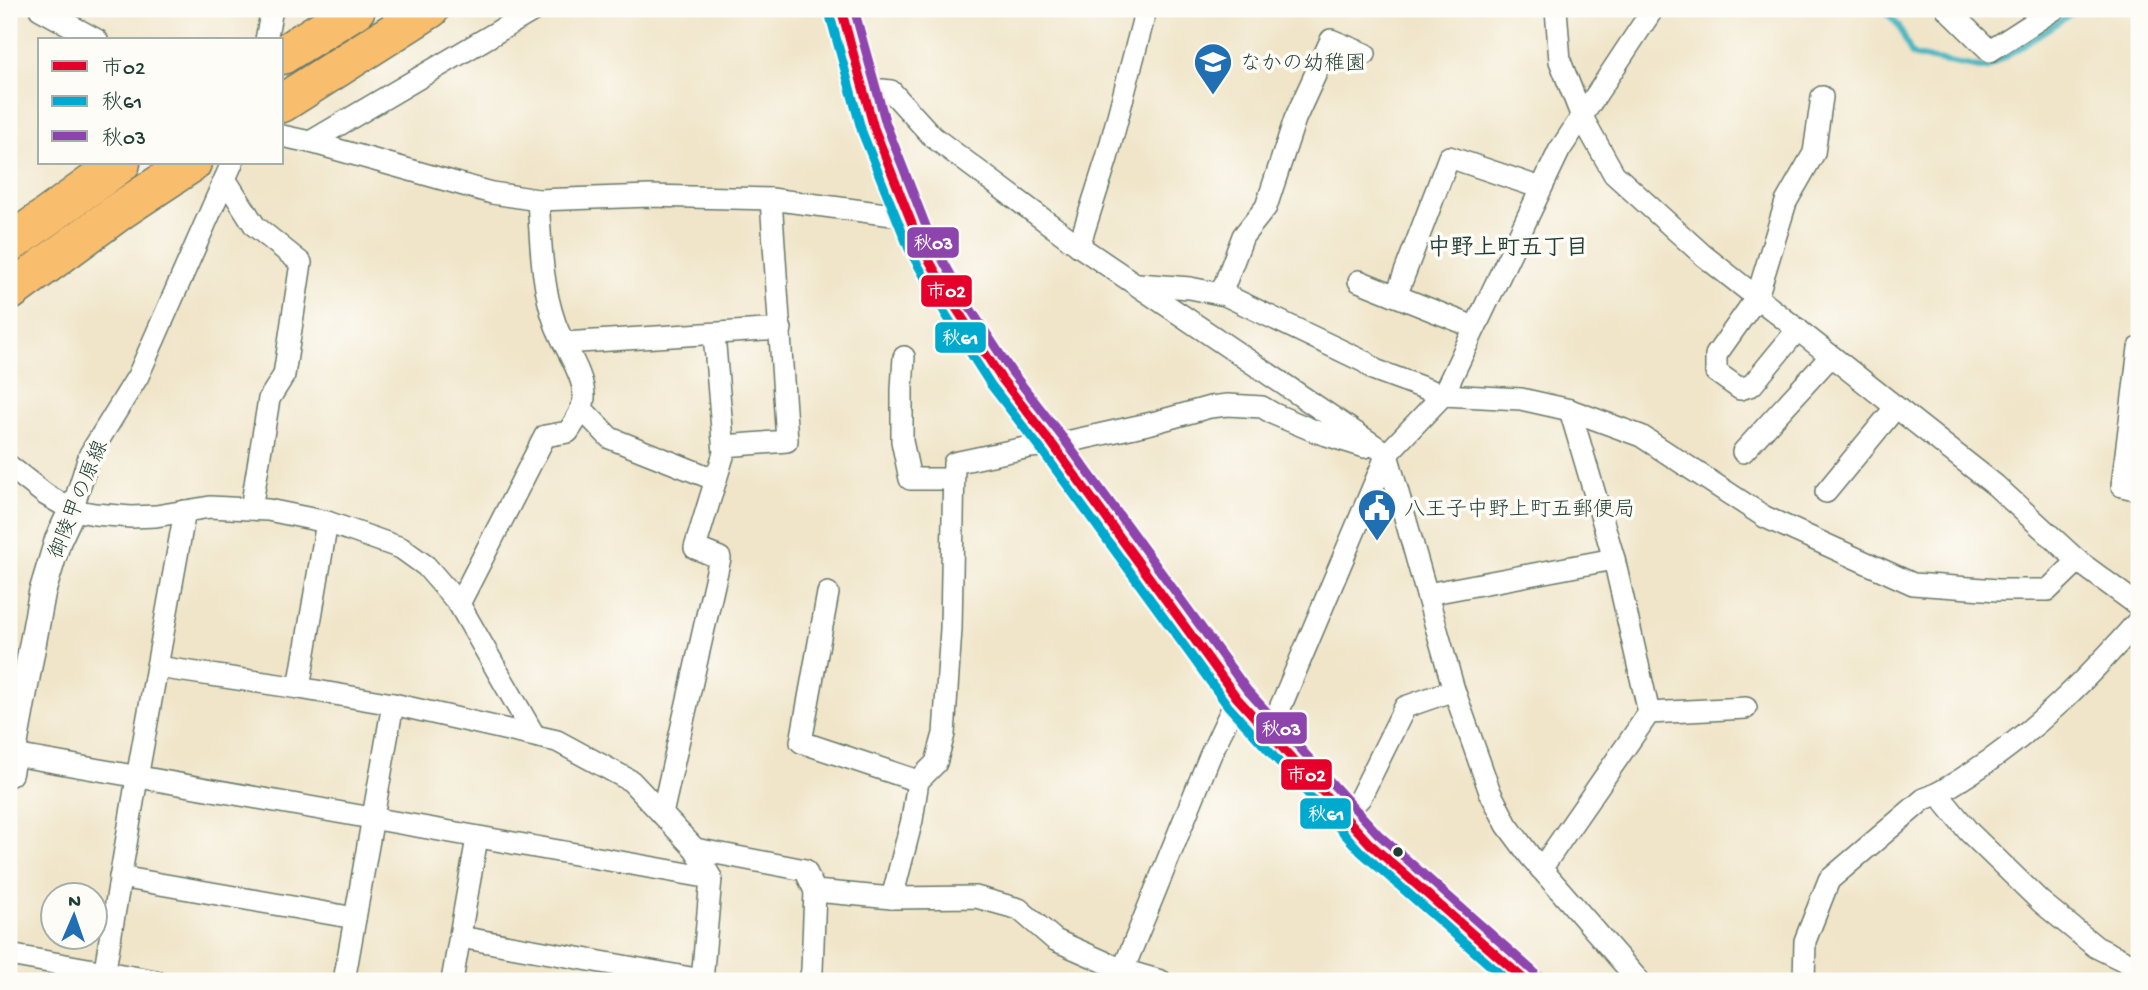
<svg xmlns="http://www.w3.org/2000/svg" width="2148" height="990" font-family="'Gochi Hand','Klee One',sans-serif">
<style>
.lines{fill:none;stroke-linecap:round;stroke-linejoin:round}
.stream{stroke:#48b6c2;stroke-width:6}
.minor-casing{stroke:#687868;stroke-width:24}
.tertiary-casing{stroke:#687868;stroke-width:29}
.primary-casing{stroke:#687868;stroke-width:36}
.motorway-casing{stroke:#687868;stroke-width:41}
.minor{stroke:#fff;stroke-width:21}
.tertiary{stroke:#fff;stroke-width:26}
.primary{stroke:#f9be6d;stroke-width:33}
.motorway{stroke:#f9be6d;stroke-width:38}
.bus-1-casing{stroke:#fdfcf7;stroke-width:14}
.bus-2-casing{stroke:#fdfcf7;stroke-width:14}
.bus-3-casing{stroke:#fdfcf7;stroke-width:14}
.bus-1{stroke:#e4002b;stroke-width:9}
.bus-2{stroke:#00a9ce;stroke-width:9}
.bus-3{stroke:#8e44ad;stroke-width:9}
.bus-dot{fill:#1f3d34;stroke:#fdfcf7;stroke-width:2.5}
.labels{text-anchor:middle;stroke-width:7;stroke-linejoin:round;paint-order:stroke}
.poi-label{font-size:21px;fill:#1f3d34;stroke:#fdfcf7;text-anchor:start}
.street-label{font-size:21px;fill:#1f3d34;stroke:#fdfcf7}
.neighbourhood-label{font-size:23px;font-weight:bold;fill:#1f3d34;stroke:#fdfcf7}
.line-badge{stroke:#fdfcf7;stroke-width:2.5}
.badge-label{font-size:19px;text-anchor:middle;font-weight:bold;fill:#fff}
</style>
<rect width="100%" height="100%" fill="#fdfcf7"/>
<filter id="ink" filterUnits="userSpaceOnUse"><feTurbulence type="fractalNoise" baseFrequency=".0143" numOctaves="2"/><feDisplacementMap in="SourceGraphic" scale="14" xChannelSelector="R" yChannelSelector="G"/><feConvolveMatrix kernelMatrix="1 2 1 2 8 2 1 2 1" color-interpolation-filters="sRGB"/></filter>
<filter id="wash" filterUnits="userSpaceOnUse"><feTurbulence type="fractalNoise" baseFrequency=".00686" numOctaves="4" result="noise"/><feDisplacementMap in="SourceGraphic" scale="28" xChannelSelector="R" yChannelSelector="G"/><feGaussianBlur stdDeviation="1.57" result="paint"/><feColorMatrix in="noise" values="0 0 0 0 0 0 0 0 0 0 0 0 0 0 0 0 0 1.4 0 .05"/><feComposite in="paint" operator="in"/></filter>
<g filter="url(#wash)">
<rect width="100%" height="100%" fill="#f0e5c9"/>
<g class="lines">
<!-- stream -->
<path class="stream" d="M1883,9L1899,26L1911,53L1915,56L1986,69L2078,9"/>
</g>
</g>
<g filter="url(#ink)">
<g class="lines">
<!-- minor casing -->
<g class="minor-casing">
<g id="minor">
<path d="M40,9L97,40"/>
<path d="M1556,9L1560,61L1582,117L1614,174L1703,255L1995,485L2078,561L2139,606"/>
<path d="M1947,9L1990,51L2055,9"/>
<path d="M266,40L272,9"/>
<path d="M863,93L882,90L891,91L933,137L1079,246L1387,454L1454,690L1490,792L1507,825L1530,856L1639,981"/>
<path d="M282,136L310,142L492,193L538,200L650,196L771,199L908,217"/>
<path d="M310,142L536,9"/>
<path d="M225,179L255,226L301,263L284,375L269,399L251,509"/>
<path d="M1079,246L1107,158L1146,9"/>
<path d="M1359,281L1474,327"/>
<path d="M1138,284L1190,288L1225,295L1365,362L1375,370L1443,395L1521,399L1570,410L1641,436L1765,517L1913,584L1998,590H2048L2078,561"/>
<path d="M1221,294L1243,236L1266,207L1295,119L1331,40L1365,54"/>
<path d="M1396,296L1449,157L1541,188"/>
<path d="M1798,329L1752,385L1740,389L1716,372V355L1757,297L1786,202L1814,153L1822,97"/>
<path d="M564,343L781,329"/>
<path d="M2139,348L2122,486L2139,490"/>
<path d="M904,357L902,389V441L910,479H952"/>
<path d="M581,408L610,438L716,480"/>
<path d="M1570,410L1614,559L1649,713"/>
<path d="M724,446L787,441L771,199"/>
<path d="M1743,452L1831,356"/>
<path d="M9,466L46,495L72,510L95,514L131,517L156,516L210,507L268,510L327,522L299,688L393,704L557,741L631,781L695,849L711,878L702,981"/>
<path d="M1826,492L1896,407"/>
<path d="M72,510L90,454L138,376L232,163"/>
<path d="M327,522L401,548L426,566L459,604L534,735"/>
<path d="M828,593L801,742L918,781"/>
<path d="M1427,594L1614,559"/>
<path d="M459,604L545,436L568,432C575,422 583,410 584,398C585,375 562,344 555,323C541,284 541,241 538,200"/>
<path d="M157,667L299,688"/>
<path d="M1269,734L1387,454L1443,395L1559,151L1653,9"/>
<path d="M9,754L711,878"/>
<path d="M1938,794L1969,832L2041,902L2096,947L2139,968"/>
<path d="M662,814L720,558L695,548L724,453L714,334"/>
<path d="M1343,816L1360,798L1405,707L1454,690"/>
<path d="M695,849L805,870L815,891L892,898L976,897L1019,909L1055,940L1123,970L1161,981"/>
<path d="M1541,869L1649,713L1746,708"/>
<path d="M120,877L355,918"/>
<path d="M892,898L912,820L918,781L936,763L944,734L951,629L954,463L1030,447L1053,445L1152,423L1210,407L1228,405L1262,407L1274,414L1317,432L1365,447"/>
<path d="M460,937L702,980"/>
<path d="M9,955L156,981"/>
<path d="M103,981L137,778L185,511"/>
<path d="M344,981L393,704"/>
<path d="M452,981L477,838"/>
<path d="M810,981L812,970L815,891"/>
<path d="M1122,981L1123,970L1210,756L1237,698"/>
<path d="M1804,981L1805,941L1829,880L1924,799C1941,793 1955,783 1971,773C2035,732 2089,677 2139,620"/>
</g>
</g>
<!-- tertiary casing -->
<g class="tertiary-casing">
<path id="tertiary" d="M9,773L42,593L58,540L72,510"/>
</g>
<!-- primary casing -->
<g class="primary-casing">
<path id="primary" d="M841,9L863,93L874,128L898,192L920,244L956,308L1001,378L1053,445L1237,698L1369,843L1526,981"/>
</g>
<!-- motorway casing -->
<g class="motorway-casing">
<g id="motorway">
<path d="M282,55L356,9"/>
<path d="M282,103L430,9"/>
<path d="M9,244L121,163"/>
<path d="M9,292L121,210L192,163"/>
</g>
</g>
<!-- minor -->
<use href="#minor" class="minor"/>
<!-- tertiary -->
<use href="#tertiary" class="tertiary"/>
<!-- primary -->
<use href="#primary" class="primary"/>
<!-- motorway -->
<use href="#motorway" class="motorway"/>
<!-- bus-1 casing -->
<g class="bus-1-casing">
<path id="bus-1" d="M841,9L874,128L920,244L956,308L1001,378L1053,445L1237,698L1369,843L1526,981"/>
</g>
<!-- bus-2 casing -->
<g class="bus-2-casing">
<path id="bus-2" d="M829,12L862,132L909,249L946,315L991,385L1043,452L1228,706L1360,851L1508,981"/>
</g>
<!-- bus-3 casing -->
<g class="bus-3-casing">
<path id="bus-3" d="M854,9L886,124L931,239L966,302L1011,371L1063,438L1247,690L1378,834L1534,972"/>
</g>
<!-- bus-1 -->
<use href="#bus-1" class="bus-1"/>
<!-- bus-2 -->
<use href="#bus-2" class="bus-2"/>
<!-- bus-3 -->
<use href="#bus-3" class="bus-3"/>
</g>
</g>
<!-- icons -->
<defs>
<g id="school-pin" transform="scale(2.0125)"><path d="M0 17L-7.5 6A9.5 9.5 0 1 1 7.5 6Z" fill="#1f6fb2" stroke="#fdfcf7"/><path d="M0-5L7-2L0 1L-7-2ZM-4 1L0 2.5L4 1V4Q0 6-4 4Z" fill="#fff"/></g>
<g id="civic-pin" transform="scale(2.0125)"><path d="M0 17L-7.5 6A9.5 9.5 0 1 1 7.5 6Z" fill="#1f6fb2" stroke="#fdfcf7"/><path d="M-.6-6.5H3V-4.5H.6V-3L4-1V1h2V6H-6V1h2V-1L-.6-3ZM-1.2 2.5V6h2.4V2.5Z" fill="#fff"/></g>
</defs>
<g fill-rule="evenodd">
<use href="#school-pin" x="1213" y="62"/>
<use href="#civic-pin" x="1377" y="508"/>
</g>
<!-- markers -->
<circle class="bus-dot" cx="1398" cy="852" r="6"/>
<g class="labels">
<!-- poi labels -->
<g class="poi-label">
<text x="1240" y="69">なかの幼稚園</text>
<text x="1404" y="515">八王子中野上町五郵便局</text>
</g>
<!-- street labels -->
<g class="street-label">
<text transform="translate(77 499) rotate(-68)" y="7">御陵甲の原線</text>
</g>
<!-- neighbourhood labels -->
<g class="neighbourhood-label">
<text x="1508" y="254">中野上町五丁目</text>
</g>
</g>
<g class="line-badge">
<rect x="906" y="226" width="54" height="33" rx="7" fill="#8e44ad"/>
<rect x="920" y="274" width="53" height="34" rx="7" fill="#e4002b"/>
<rect x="934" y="321" width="53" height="33" rx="7" fill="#00a9ce"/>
<rect x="1255" y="711" width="53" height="34" rx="7" fill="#8e44ad"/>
<rect x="1280" y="758" width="53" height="33" rx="7" fill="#e4002b"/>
<rect x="1299" y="797" width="53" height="33" rx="7" fill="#00a9ce"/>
</g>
<g class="badge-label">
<text x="933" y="249">秋03</text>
<text x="946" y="297">市02</text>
<text x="960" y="344">秋61</text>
<text x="1281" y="735">秋03</text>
<text x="1306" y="781">市02</text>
<text x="1326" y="820">秋61</text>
</g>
<!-- margin -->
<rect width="2148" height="990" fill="none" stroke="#fdfcf7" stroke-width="35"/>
<!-- legend -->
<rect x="38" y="38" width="245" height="126" fill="#fdfcf7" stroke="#a4b0a9" stroke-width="2"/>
<rect x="52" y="61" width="35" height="10" fill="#e4002b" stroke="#a4b0a9" stroke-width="2"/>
<text x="102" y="74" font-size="21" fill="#1f3d34">市02</text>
<rect x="52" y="96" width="35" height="10" fill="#00a9ce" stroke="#a4b0a9" stroke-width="2"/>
<text x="102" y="108" font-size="21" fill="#1f3d34">秋61</text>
<rect x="52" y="131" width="35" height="10" fill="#8e44ad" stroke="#a4b0a9" stroke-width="2"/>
<text x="102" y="144" font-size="21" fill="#1f3d34">秋03</text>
<!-- north arrow -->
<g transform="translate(74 916) rotate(2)"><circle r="33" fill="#fdfcf7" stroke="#a4b0a9" stroke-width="2"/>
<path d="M0-5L12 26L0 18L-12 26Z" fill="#1f6fb2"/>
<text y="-10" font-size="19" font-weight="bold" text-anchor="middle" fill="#1f3d34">N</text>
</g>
</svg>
